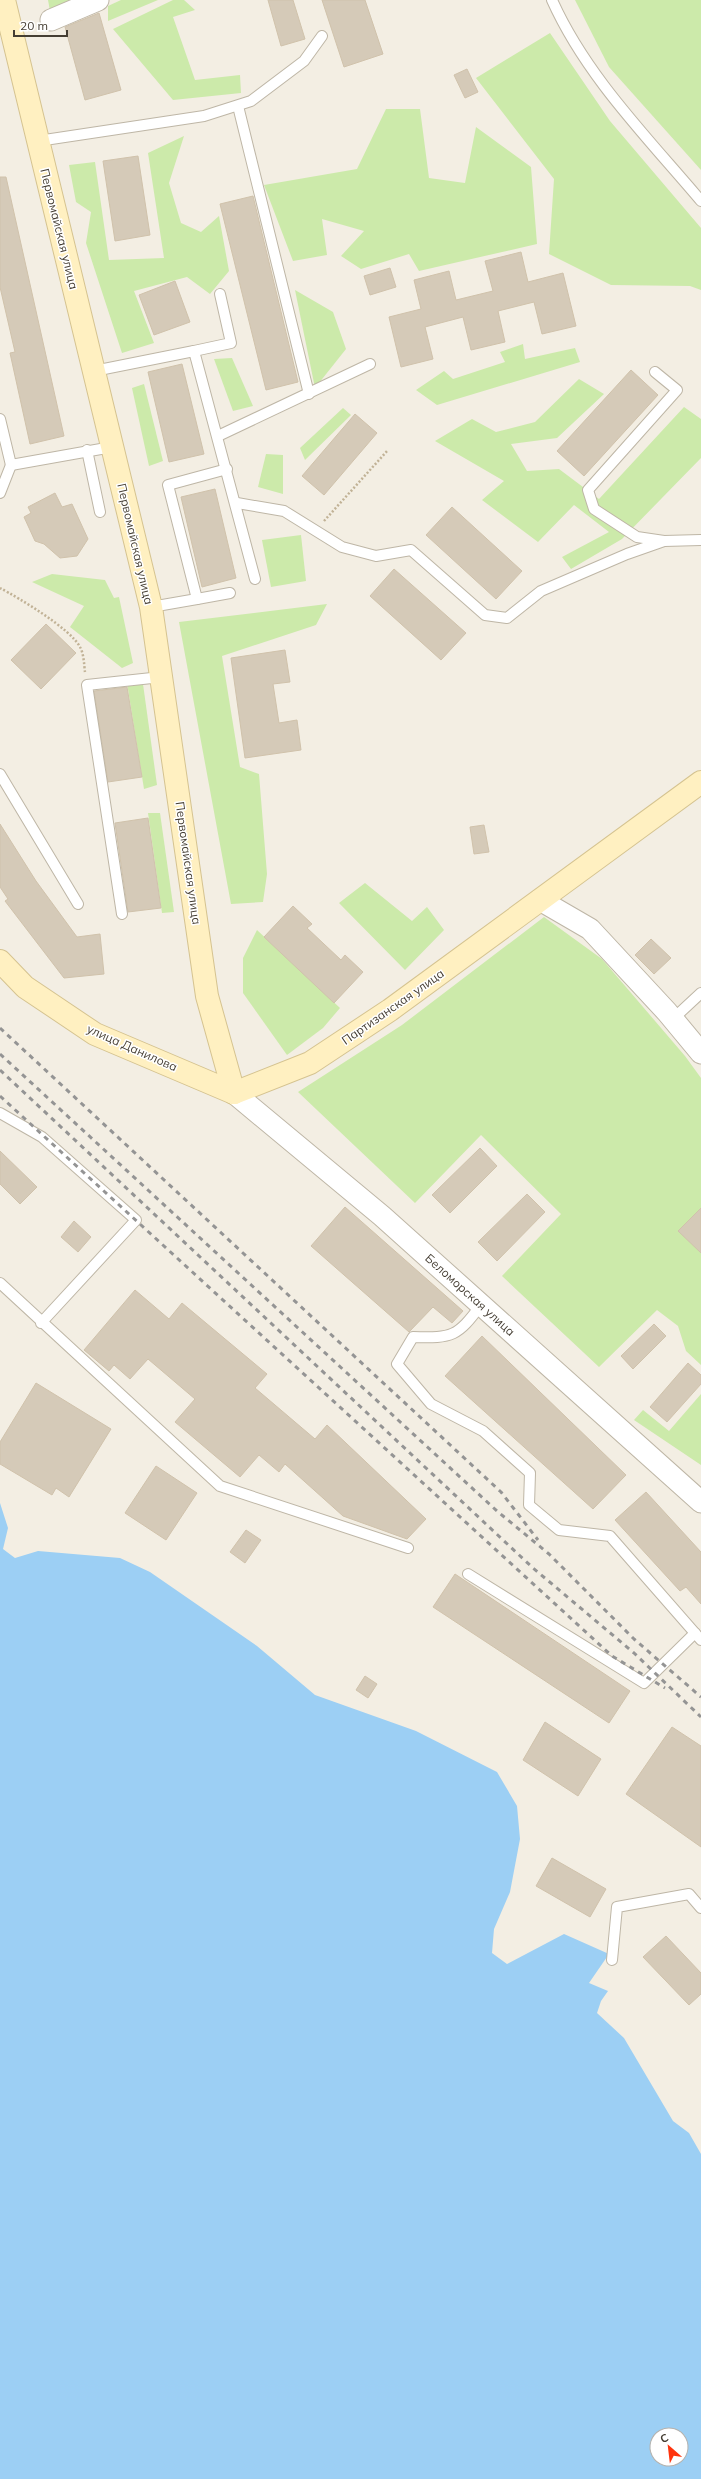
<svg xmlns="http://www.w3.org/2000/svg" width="701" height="2479" font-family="Mulish,sans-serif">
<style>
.green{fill:#cceaaa}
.water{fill:#9ccff4;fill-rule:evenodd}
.building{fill:#d5cab8;stroke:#d0c2ab}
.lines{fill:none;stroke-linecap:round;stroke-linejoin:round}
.lane-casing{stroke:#beb6a6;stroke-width:12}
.street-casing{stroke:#beb6a6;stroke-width:23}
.secondary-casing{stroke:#d5c390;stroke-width:24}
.path{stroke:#c1b296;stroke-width:2.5;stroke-dasharray:2 2;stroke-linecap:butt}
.lane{stroke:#fff;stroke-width:10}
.street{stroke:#fff;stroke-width:21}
.secondary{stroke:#fff0c1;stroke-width:22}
.rail{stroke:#949494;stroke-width:3;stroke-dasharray:5 5;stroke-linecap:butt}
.labels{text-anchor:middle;stroke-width:3;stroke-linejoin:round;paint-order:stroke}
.street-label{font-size:12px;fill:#453e33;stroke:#fff}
</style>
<rect width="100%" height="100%" fill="#f3eee3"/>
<!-- green -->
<g class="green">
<path d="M48,0H75L50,11Z"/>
<path d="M121,0H158L108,21V6Z"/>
<path d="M173,0H184L195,10L173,17L195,80L240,75L241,93L173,100L113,29Z"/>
<path d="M575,0H701V170L609,67Z"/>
<path d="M550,33L610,121L701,228V290L690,286L611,285L549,254L554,179L476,78Z"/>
<path d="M386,109H420L429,178L465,183L476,127L531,167L537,244L419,271L409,254L361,269L341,256L364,231L322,219L327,255L293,261L264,185L357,169Z"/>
<path d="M184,136L169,183L181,223L201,232L219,216L229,271L210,294L187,277L134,291L154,343L122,353L86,243L91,212L76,202L69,165L95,162L109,260L164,258L148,153Z"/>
<path d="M295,290L333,312L346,349L315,388Z"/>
<path d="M523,344L525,359L575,348L580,362L437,405L416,390L444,371L453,379L505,362L500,352Z"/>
<path d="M232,358L253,406L233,411L214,359Z"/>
<path d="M579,379L604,394L557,438L511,444L527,471L559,469L599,499L684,407L701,419V458L622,539L571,569L562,557L609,532L574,505L538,542L482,500L504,481L435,441L472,419L496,432L535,422Z"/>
<path d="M144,384L163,461L149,466L132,388Z"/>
<path d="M343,408L351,415L305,460L300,448Z"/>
<path d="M266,454L283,455V494L258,487Z"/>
<path d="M301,535L306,581L271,587L262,540Z"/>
<path d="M52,574L105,580L114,598L119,597L133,663L122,668L70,627L84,606L32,582Z"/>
<path d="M327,604L316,625L222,656L240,767L259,774L267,874L263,902L231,904L179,622Z"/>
<path d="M127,683L143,684L157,785L144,789Z"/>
<path d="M148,813H160L174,912L162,913Z"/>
<path d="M365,883L412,921L427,907L444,930L405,970L339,903Z"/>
<path d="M544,917L602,959L685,1056L701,1078V1365L686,1351L678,1326L657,1310L599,1367L502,1276L561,1214L481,1135L415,1203L298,1092L402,1025Z"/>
<path d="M257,930L340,1008L323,1028L287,1055L243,993V958Z"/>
<path d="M701,1394V1465L634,1420L643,1410L669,1431Z"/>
</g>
<!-- water -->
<path class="water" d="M0,1503L8,1528L3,1549L15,1558L38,1551L120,1558L150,1572L257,1646L315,1695L416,1731L497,1772L517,1806L520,1839L510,1892L494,1929L492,1953L507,1964L564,1934L609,1954L589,1983L608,1991L601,2001L597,2013L624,2038L673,2121L689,2133L701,2154V2479H0ZM657,2435H681V2459H657Z"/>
<!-- building -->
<g class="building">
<path d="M268,0H293L305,39L281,46Z"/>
<path d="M322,0H365L383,54L344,67Z"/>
<path d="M99,13L121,90L85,100L65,27Z"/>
<path d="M467,69L478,92L465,98L454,75Z"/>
<path d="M138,156L150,235L115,241L103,161Z"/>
<path d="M0,177H6L64,436L30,444L10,353L15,352L0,287Z"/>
<path d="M253,196L298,382L266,390L220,204Z"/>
<path d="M521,252L528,282L563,273L576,326L542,334L534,302L498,311L505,342L471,350L463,317L425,327L433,359L401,367L389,317L421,309L414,280L449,271L456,300L493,291L485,261Z"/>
<path d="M390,268L396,287L370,295L364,276Z"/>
<path d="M175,281L190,322L154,335L139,295Z"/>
<path d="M182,364L204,454L169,462L148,372Z"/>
<path d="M631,370L658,395L584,476L557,451Z"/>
<path d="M355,414L377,433L324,495L302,476Z"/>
<path d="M215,489L236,578L202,587L181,497Z"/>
<path d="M55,493L62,507L72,504L88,539L77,556L60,558L44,544L35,541L24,517L31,513L28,507Z"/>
<path d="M452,507L522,571L496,599L426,535Z"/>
<path d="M394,569L466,633L441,660L370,596Z"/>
<path d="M46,624L76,653L41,689L11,660Z"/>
<path d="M285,650L290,682L273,684L279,723L297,720L301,750L245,758L231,658Z"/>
<path d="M127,687L142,777L108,782L94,691Z"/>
<path d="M148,818L161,908L128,912L115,823Z"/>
<path d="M0,824L36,881L77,937L100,934L104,974L64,978L5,901L8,899L0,887Z"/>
<path d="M484,825L489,852L474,854L470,827Z"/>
<path d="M293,906L312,924L307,928L341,960L345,955L363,972L334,1003L264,937Z"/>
<path d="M651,939L671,958L654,974L635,955Z"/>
<path d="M480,1148L497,1166L450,1213L432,1195Z"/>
<path d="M0,1151L37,1187L20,1204L0,1184Z"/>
<path d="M527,1194L545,1212L497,1261L478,1242Z"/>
<path d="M345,1207L463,1311L452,1323L433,1307L409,1332L311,1246Z"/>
<path d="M701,1208V1253L678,1231Z"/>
<path d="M74,1221L91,1237L78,1252L61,1237Z"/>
<path d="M135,1290L169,1319L182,1303L267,1374L255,1388L315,1439L327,1425L426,1519L407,1539L343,1516L285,1464L279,1472L259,1455L240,1477L175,1422L195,1399L148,1359L130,1379L114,1365L109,1371L84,1350Z"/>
<path d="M654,1324L666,1336L633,1369L621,1356Z"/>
<path d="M482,1336L626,1475L593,1509L445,1376Z"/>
<path d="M688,1363L701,1375V1384L667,1422L650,1407Z"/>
<path d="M36,1383L111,1429L69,1497L56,1488L52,1495L0,1464V1442Z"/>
<path d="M156,1466L197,1493L166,1540L125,1513Z"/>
<path d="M646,1492L701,1552V1604L686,1587L680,1591L615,1520Z"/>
<path d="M246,1530L261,1540L245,1563L230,1552Z"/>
<path d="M455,1574L630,1691L609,1723L433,1607Z"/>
<path d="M365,1676L377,1684L368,1698L356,1690Z"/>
<path d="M545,1722L601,1759L578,1796L523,1760Z"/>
<path d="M672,1727L701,1746V1847L626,1794Z"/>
<path d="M552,1858L606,1889L590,1917L536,1886Z"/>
<path d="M666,1936L701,1973V1994L689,2005L643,1957Z"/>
</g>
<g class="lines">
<!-- lane casing -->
<g class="lane-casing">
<g id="lane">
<path d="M552,0C586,76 647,137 701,201"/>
<path d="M238,106L309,394"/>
<path d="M38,141L204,116L251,101L304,61L322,36"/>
<path d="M194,351L231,343L220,294"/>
<path d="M94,371L194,351L255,579"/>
<path d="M655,372L677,390L588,490L594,509L637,537L664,541L701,540"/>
<path d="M0,419L11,465L112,447"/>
<path d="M218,436L370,364"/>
<path d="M87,450L100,512"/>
<path d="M0,493L11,465"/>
<path d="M237,503L284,511L342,547L376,556L411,550L485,615L507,618L541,591L627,554L664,541"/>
<path d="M197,599L230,593"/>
<path d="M151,607L197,599L168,485L227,469"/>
<path d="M0,774L78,904"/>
<path d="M122,914L87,685L161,677"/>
<path d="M673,1019L701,993"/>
<path d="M0,1113L42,1137L136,1220L41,1323"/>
<path d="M0,1283L220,1486L408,1548"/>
<path d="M481,1305C457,1337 453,1338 413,1337L397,1364L431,1404L483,1431L530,1473L529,1505L559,1530L610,1536L701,1640"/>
<path d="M468,1574L644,1683L695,1633"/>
<path d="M612,1960L617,1907L689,1894L701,1908"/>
</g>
</g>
<!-- street casing -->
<g class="street-casing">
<g id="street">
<path d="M51,20L98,0"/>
<path d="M540,900L590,929L667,1012L701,1053"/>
<path d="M234,1093L382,1216L701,1502"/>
</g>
</g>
<!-- secondary casing -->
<g class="secondary-casing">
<g id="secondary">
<path d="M4,0L151,607L207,996L234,1093"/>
<path d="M0,961L25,987L95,1034L234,1093"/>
<path d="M234,1093L310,1063L390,1010L701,782"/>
</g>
</g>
<!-- path -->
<g class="path">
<path d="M324,521L388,450"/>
<path d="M0,588C19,598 71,629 80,647C84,654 84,665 85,672"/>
</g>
<!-- lane -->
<use href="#lane" class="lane"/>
<!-- street -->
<use href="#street" class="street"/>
<!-- secondary -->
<use href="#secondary" class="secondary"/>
<!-- rail -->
<g class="rail">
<path d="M0,1028L501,1492L538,1540"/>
<path d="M0,1054L497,1511L549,1554L634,1639L701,1697"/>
<path d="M0,1070L533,1568L634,1653L701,1717"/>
<path d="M0,1096L612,1656L665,1688"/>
</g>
</g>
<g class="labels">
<!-- street labels -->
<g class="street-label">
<text transform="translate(59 229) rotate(76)" y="4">Первомайская улица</text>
<text transform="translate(135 544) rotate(77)" y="4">Первомайская улица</text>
<text transform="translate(188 863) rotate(82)" y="4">Первомайская улица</text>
<text transform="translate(393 1007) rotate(-35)" y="4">Партизанская улица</text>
<text transform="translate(132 1048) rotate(24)" y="4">улица Данилова</text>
<text transform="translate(470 1295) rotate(42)" y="4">Беломорская улица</text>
</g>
</g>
<!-- north arrow -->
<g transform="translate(669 2447) rotate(332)"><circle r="19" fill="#ffffff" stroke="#b5b2ad"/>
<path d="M0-3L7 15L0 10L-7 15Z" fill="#ff340e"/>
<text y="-6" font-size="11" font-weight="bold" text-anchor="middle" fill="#453e33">С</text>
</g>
<!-- scale -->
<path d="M14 30v6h53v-6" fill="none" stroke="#453e33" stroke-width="2"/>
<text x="20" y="30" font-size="12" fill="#453e33" stroke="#ffffff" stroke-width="3" paint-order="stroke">20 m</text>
</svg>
